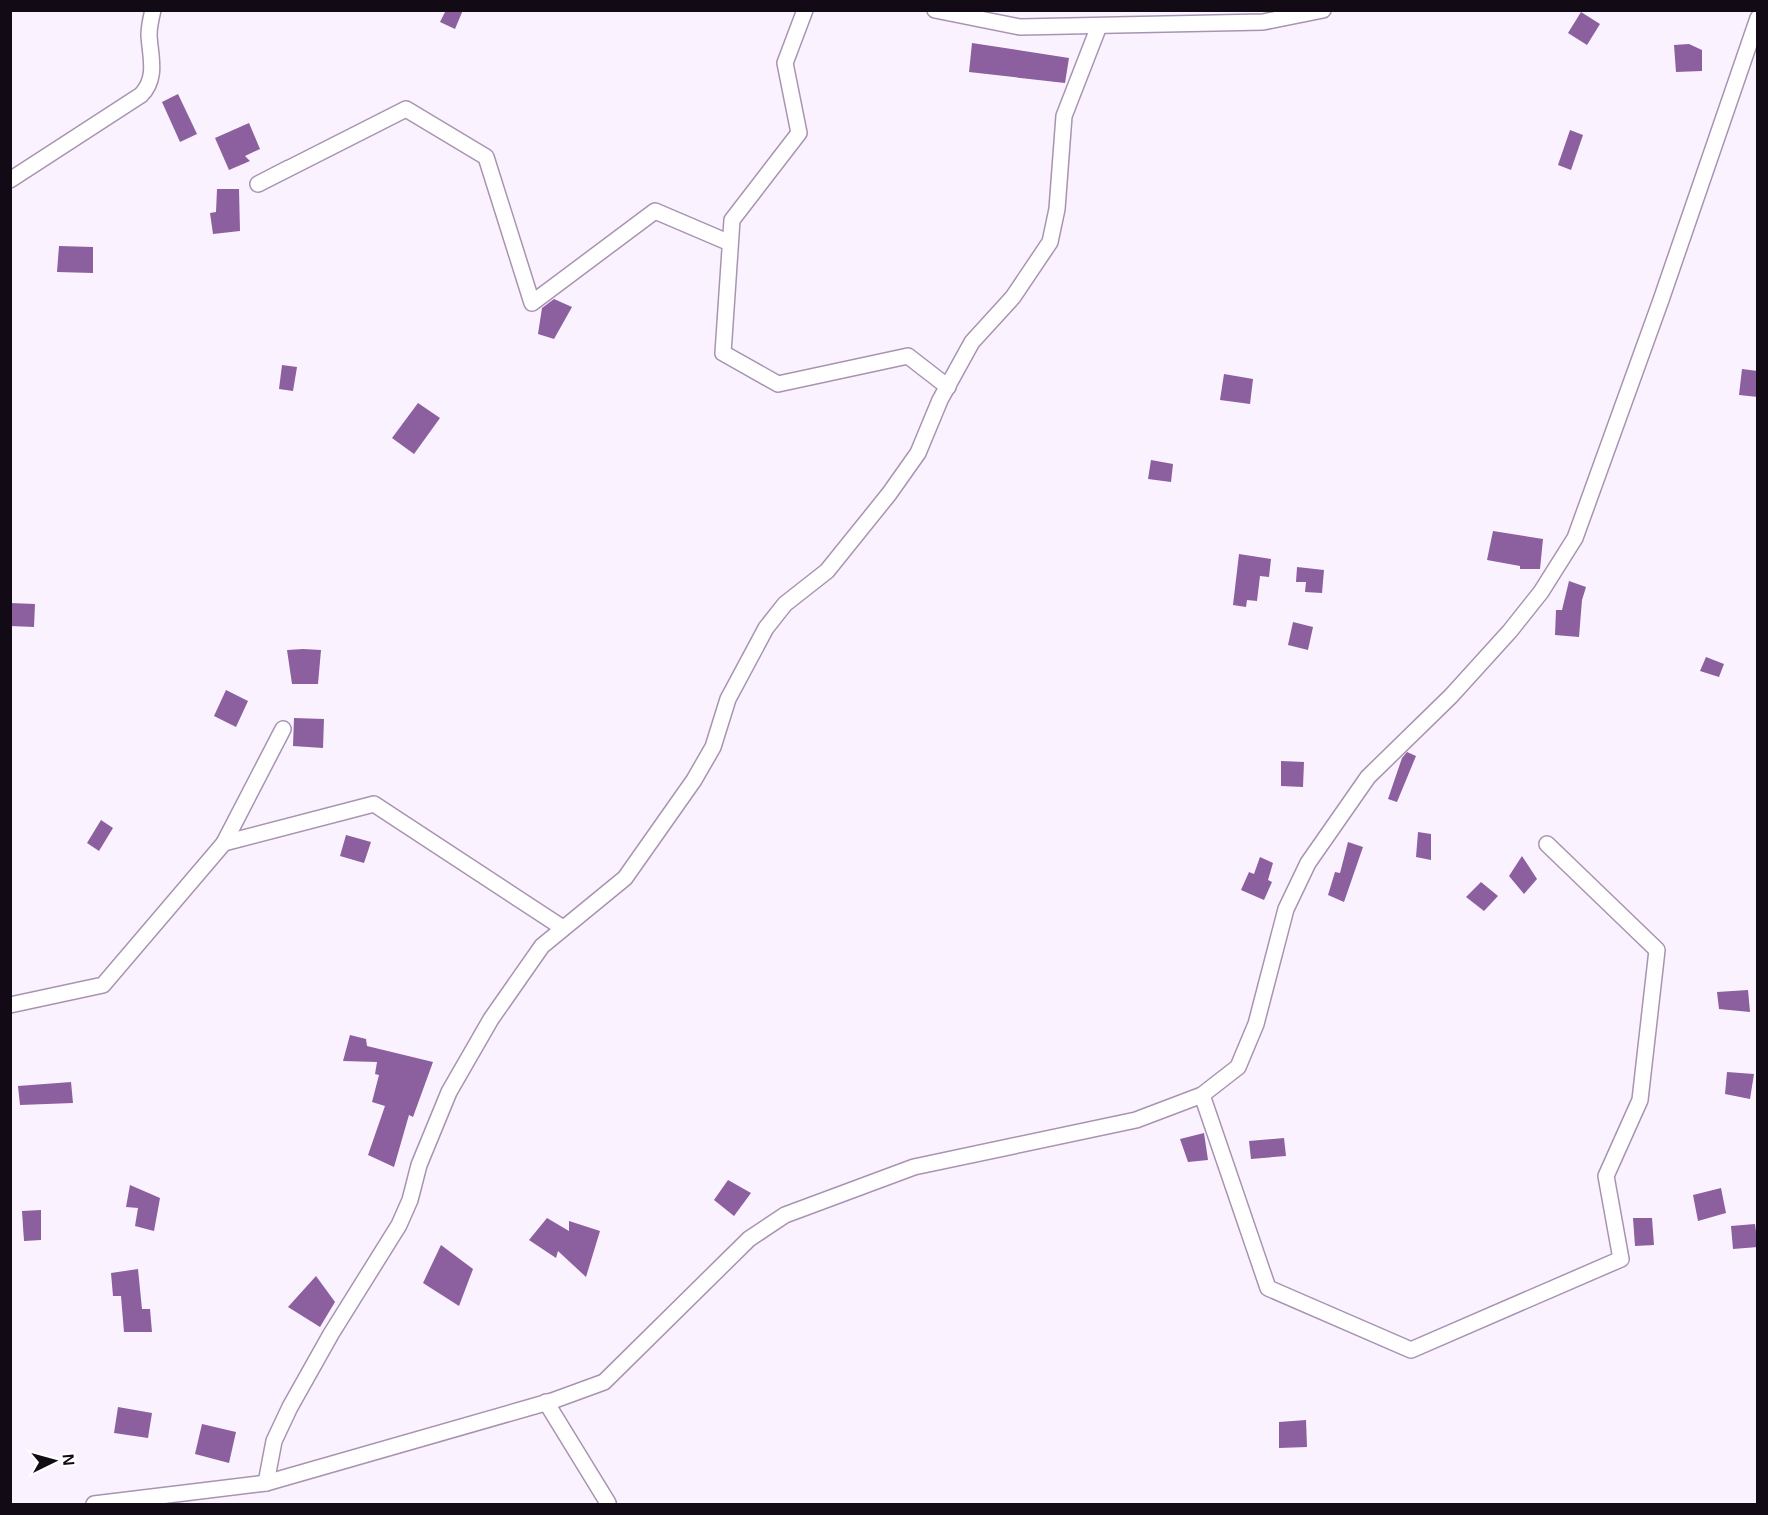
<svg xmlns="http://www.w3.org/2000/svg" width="1768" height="1515" font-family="Helvetica,sans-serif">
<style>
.building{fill:#8c5f9e}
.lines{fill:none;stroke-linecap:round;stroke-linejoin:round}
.street-casing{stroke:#a894b1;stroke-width:18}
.street{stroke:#fff;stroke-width:15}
</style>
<rect width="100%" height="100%" fill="#fbf2ff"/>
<!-- building -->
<g class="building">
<path d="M446,10H463L455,29L440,22Z"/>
<path d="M1581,12L1600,24L1587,45L1568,33Z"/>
<path d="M972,43L1069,58L1065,83L969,72Z"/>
<path d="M1689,44L1702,50V71L1676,72L1674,45Z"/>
<path d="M178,94L197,134L180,142L162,102Z"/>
<path d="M249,123L260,149L245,156L250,161L229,170L215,138Z"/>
<path d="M1570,130L1583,135L1571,170L1558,165Z"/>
<path d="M217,189H239L240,231L213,234L210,213L216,212Z"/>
<path d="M59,246L93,247V273L57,272Z"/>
<path d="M554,299L572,307L554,339L538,334L542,308Z"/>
<path d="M282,365L297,367L293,391L279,389Z"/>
<path d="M1742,369L1758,371V397L1739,395Z"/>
<path d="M1224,374L1253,379L1250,404L1220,400Z"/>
<path d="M418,403L440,418L414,454L392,438Z"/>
<path d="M1151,460L1173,464L1171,482L1148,479Z"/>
<path d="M1493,531L1543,539L1540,569H1520V566L1487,560Z"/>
<path d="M1239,554L1271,559L1269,577L1260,576L1257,601L1247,600L1246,607L1233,605Z"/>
<path d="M1297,567L1324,570L1322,593L1305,592L1306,582H1296Z"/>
<path d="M1569,581L1586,587L1582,600L1579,637L1555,635L1556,610H1562Z"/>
<path d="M10,603L35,604L34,627L10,626Z"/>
<path d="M1293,622L1313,627L1308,650L1288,645Z"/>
<path d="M303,649L321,650L318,684H292L287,650Z"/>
<path d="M1706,657L1724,664L1719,677L1700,671Z"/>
<path d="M226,690L248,701L236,727L214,716Z"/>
<path d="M294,718L324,719L323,748L293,746Z"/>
<path d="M1407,752L1416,756L1397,802L1388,799L1402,758Z"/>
<path d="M1281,761L1304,762L1303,787L1281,786Z"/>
<path d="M101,820L113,828L99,851L87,843Z"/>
<path d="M1418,832L1431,834V860L1416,857Z"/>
<path d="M346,835L371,842L364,863L340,856Z"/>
<path d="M1348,842L1363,847L1344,902L1328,895L1335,872L1340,873Z"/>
<path d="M1522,856L1537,879L1524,894L1509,876Z"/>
<path d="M1260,857L1273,863L1268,880L1272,882L1264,900L1241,890L1249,872L1254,874Z"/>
<path d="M1481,882L1498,896L1484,911L1466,897Z"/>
<path d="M1748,990L1750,1012L1719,1009L1717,992Z"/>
<path d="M350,1035L366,1039L367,1046L433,1062L413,1117L409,1115L394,1167L368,1155L385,1106L372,1102L379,1075L375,1074L377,1062L343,1061Z"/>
<path d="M1727,1072L1754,1074L1750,1099L1725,1094Z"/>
<path d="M71,1082L73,1103L20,1105L18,1086Z"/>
<path d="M1204,1133L1208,1160L1188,1162L1180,1139Z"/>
<path d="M1284,1138L1286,1156L1251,1159L1249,1141Z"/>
<path d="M728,1180L751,1193L734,1216L714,1200Z"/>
<path d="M130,1185L160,1198L154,1231L135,1226L138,1208L126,1207Z"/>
<path d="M1721,1188L1726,1213L1698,1221L1693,1195Z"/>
<path d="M41,1210V1240L24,1241L22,1211Z"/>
<path d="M547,1218L569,1231V1221L600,1231L586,1277L558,1251L556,1258L529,1240Z"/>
<path d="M1633,1218H1652L1654,1245L1635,1246Z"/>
<path d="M1755,1224L1758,1247L1733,1249L1731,1226Z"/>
<path d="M441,1245L473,1269L459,1306L423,1283Z"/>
<path d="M138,1269L142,1309H150L152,1332H124L121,1296H113L111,1273Z"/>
<path d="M316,1276L335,1302L320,1327L288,1307Z"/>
<path d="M118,1407L152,1413L148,1438L114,1433Z"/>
<path d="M1306,1420L1307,1447L1279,1448V1422Z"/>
<path d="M202,1424L236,1432L229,1463L195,1454Z"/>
</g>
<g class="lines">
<!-- street casing -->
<g class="street-casing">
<g id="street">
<path d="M805,10L785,63L799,133L732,220L723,353L778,384L908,356L948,387"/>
<path d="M935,10L1020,27L1263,22L1323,10"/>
<path d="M289,168L258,184L406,109L486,157L532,303L655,211L730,243"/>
<path d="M10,180L141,95C158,78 150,56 149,35C149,27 151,18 153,10"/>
<path d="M224,843L283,729"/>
<path d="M10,1005L103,985L224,843L374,804L563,928"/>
<path d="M1202,1095L1268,1288L1411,1350L1621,1259L1606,1176L1640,1100L1657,950L1547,844"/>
<path d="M546,1402L608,1503"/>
<path d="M266,1483L274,1441L290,1407L331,1334L399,1225L410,1200L419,1165L449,1092L491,1019L542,946L625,878L694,780L713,747L728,699L766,628L785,604L827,571L889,494L918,453L940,400L972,342L1013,297L1050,242L1057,209L1064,116L1099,26"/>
<path d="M94,1504L266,1483L552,1401L604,1382L749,1239L785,1215L914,1167L1136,1120L1202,1095L1238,1067L1256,1024L1286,909L1308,863L1368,777L1451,696L1510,631L1541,592L1575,538L1661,300L1758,18"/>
</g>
</g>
<!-- street -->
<use href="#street" class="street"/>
</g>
<!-- border -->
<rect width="1768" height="1515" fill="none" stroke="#120b15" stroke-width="24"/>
<!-- north arrow -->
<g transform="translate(54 1461) rotate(85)" stroke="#ffffff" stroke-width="4.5" paint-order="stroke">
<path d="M0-4.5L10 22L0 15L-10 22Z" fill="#120b15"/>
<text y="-9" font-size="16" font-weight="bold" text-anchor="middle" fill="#120b15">N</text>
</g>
</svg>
